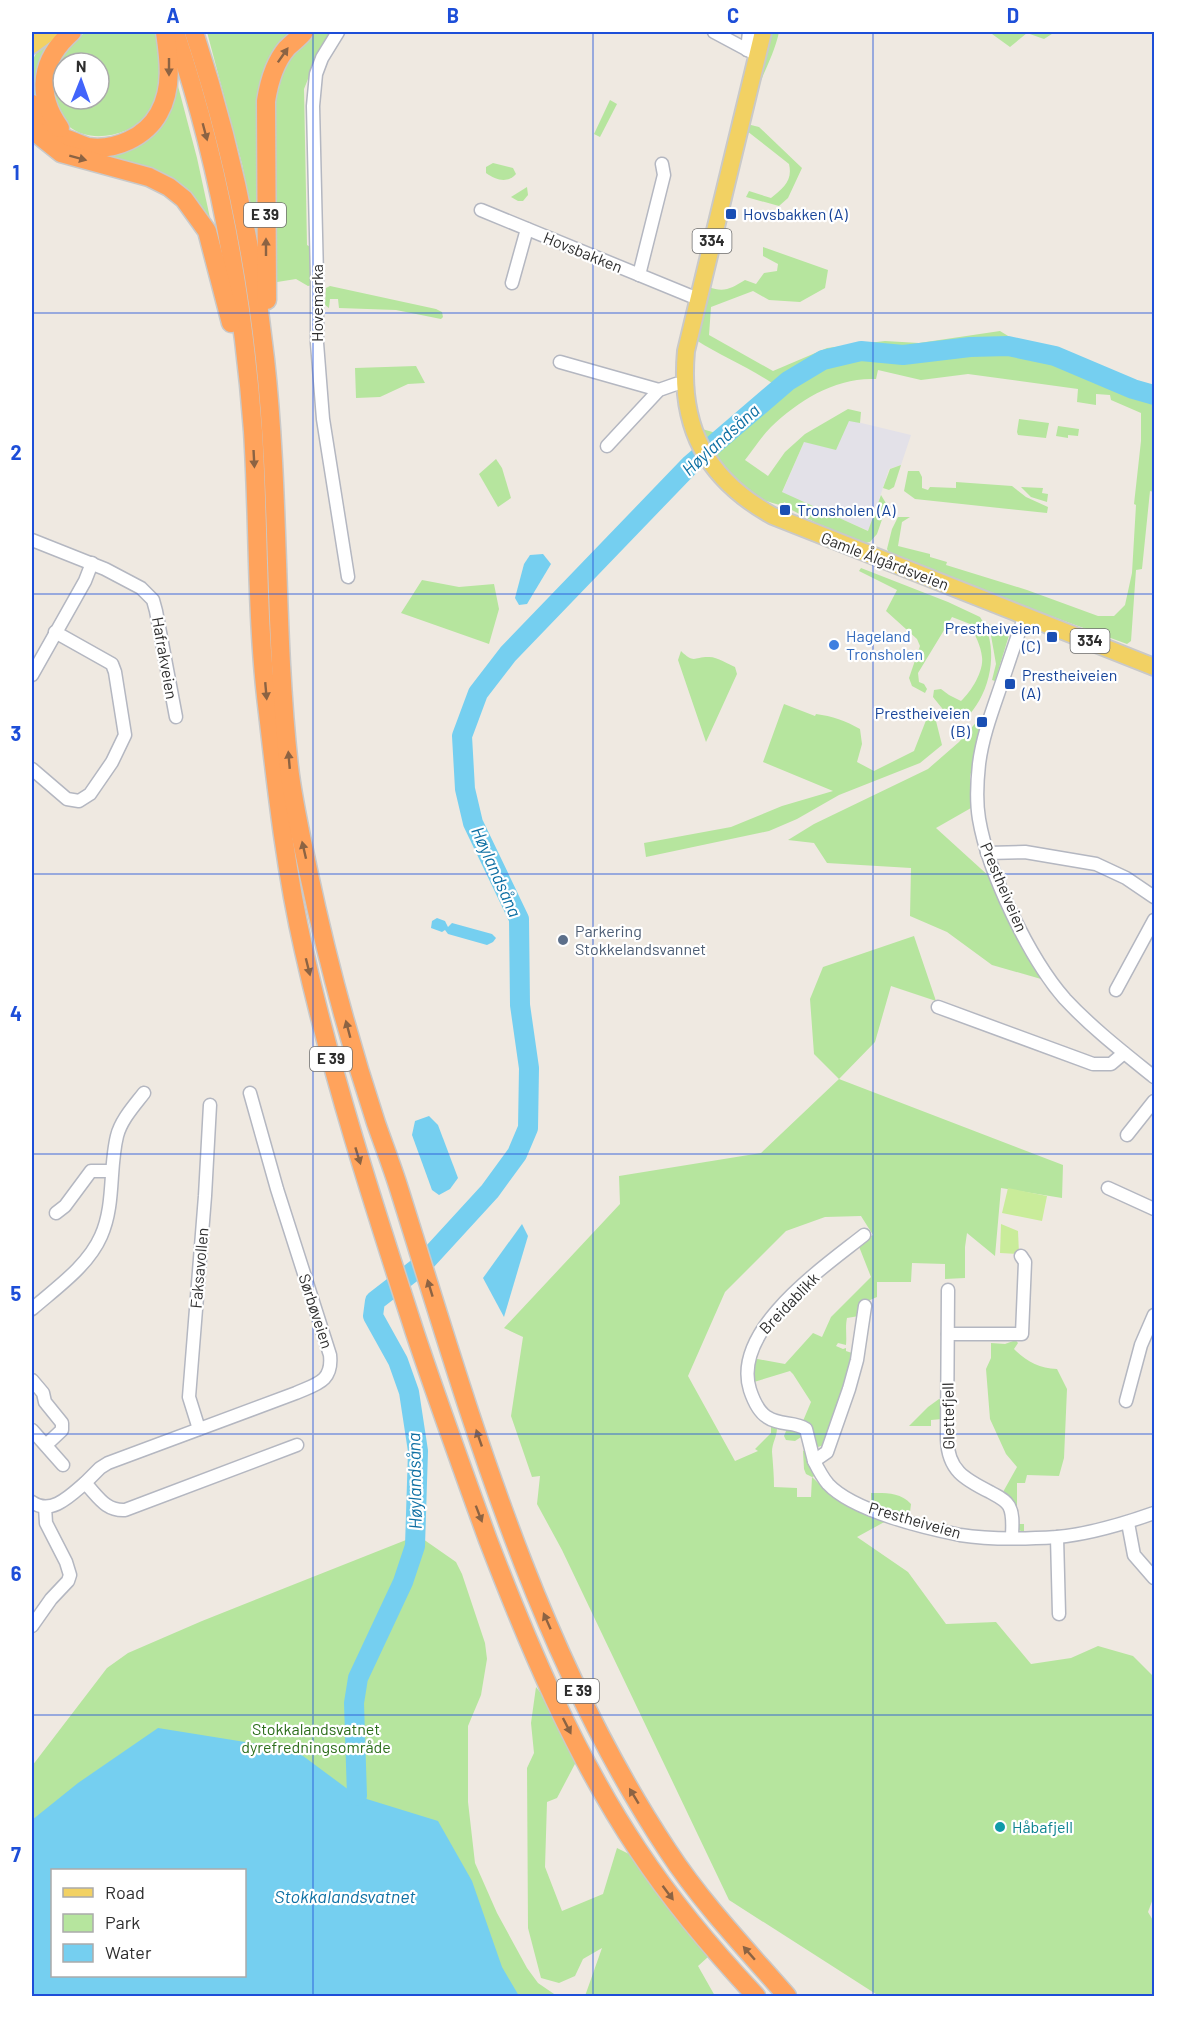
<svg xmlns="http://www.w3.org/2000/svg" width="1186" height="2028" font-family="Barlow,sans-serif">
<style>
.industrial{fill:#e3e1e8}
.green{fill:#b6e59e;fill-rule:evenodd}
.pitch{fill:#c9ec9a}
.water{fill:#75cff0;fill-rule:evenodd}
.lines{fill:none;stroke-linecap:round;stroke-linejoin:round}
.river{stroke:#75cff0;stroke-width:20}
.minor-casing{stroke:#b4b7c1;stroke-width:15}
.major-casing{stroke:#c9c9c9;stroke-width:20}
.highway-casing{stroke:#c9c9c9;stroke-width:21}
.minor{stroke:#fff;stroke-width:12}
.major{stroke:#f2d163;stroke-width:16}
.highway{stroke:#ffa35c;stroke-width:18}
.oneway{fill:#8c6343}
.grid{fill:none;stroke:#1d4ed8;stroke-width:1.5;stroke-opacity:0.55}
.transit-dot{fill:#1a4fb4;stroke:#fff;stroke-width:2}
.shop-dot{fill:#3f7fe0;stroke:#fff;stroke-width:2}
.service-dot{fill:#5c6f8a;stroke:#fff;stroke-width:2}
.culture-dot{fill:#0f9aa8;stroke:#fff;stroke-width:2}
.labels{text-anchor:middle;stroke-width:4.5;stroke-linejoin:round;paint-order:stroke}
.shield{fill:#fff;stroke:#6d6d6d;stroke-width:1.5}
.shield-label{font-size:15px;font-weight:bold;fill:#2e2e2e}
.transit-label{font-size:16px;fill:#164399;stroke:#fff;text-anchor:start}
.street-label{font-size:16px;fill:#2e2e2e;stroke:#fff}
.shop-label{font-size:16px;fill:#366cbe;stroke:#fff;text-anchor:start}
.service-label{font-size:16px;fill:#4e5e75;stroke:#fff;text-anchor:start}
.park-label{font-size:16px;fill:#2c6e1b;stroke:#fff}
.culture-label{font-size:16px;fill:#0d838f;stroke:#fff;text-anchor:start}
.water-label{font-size:18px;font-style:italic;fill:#0d6fa3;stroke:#fff}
.neatline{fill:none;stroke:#1d4ed8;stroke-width:2}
.grid-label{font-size:20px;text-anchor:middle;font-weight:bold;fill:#1d4ed8}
</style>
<rect width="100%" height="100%" fill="#efe9e1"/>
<!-- industrial -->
<path class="industrial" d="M849,420L911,435L901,465L889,469L869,531L782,493L804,442Z"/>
<!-- green -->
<g class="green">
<path d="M58,32H63L40,101L36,103C29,89 28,65 37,52C42,44 51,38 58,32Z"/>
<path d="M85,32H156C165,56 165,100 147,119C142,124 133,128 127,130C94,144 60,135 52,96C49,86 54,71 55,60ZM63,63H99V99H63Z"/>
<path d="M207,32H296L281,47L258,241L242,164Z"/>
<path d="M316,32H333L310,78L308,79L304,89L307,245L312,248L313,285L308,286L296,279L271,283L273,93L285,63Z"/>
<path d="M770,32H779C774,55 762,76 753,99Z"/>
<path d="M994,32H1055L1044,39L1027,33L1010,47L992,34Z"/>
<path d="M173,86H178L197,158L210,218H205L99,156L116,154Z"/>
<path d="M610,100L617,104L600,137L594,134Z"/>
<path d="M747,124L759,127L802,168L788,198L779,206L746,197L749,191L771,198C783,188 793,181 789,164L747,131Z"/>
<path d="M493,163L513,168L516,174C507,184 496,180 486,173V167Z"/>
<path d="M527,187L528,195L523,201H518L511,197Z"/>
<path d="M763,247L828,270L825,288L800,302L769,300L753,291L711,307L709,335L773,371L827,348L885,341L919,343L1000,331L1018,342L1154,390V492L1150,491L1142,569L1136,570L1131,641L1127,644L895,559L890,555L887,549L892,529L898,517H910L902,522L898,546L930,554V557L947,562L946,565L1027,590L1098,616H1114L1125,605L1132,573L1136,505L1134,504L1141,441V413L1111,400L1110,395L1096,394V405L1077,402L1078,389L968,374L921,380L878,370L876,379C836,377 799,400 771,427C761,437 753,450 745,460L768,476L785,452L805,434L848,409L861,412L860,423L849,421L836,450L804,442L782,492L868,531L881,495L887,505L877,534L870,542L861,544L833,532L790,509L792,506L784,502L783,506C773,503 761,500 752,495C733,484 708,450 702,429L716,433L771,389L772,383C748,367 721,356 696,340L709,287C724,293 732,288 745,280L756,284L764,273L777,271L778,264L763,256Z"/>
<path d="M330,286L436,309L442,312L443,317L441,319L396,310L339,308L338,299H330L329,308L325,305L326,288Z"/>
<path d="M416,366L425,383L408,384L380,397L356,398L355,368Z"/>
<path d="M1019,419L1049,423L1046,438L1018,435L1017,432Z"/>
<path d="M1058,426L1079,429L1078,436L1068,435V438L1056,436Z"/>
<path d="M496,459L502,468L511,498L498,507L479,474Z"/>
<path d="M901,465L894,487L889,490L883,488L890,469Z"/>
<path d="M908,471H919L922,477V488L928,490L930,487L956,488V482L1012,486L1026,497L1048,507L1047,513L915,499L904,491Z"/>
<path d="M1021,487L1043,488L1042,493L1048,494L1047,502L1031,497Z"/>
<path d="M861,568L948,602L980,617C999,644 992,686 973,710C969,715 965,720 957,719C948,718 939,704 933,697L934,690L941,689L949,695L961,701C971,692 984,671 982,657C981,646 975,635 970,624L952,617L918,673L919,682L924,684L927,689L925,693L912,686L909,678L920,646L917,639L886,611L897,590L859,571Z"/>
<path d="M422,580L459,587L494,584L499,609L489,644L401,613Z"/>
<path d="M989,624L1000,630L1010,632L995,681L992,680L996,664Z"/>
<path d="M681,651C694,664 694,657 708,657C716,656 728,664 735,667L737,674L706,742L678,660Z"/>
<path d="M784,704L815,716L816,714C832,716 846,721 860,729L862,744L857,762L874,771L914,751L932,705L942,745L920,763L839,795L797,819L769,831L646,857L644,843L731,827L782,806L833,791L763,762Z"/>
<path d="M980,718L979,737L970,777L971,808L936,828L991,878L1041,979L992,965L947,932L910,916L911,868L827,863L814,843L788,840L814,824L928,769L959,742Z"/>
<path d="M914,936L936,1001L891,986L875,1042L839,1079L1063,1165L1062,1198L1001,1188L995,1256L967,1233L965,1247V1278L945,1279V1264L912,1263L911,1282H877V1297L861,1304L859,1316L847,1318C845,1328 847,1335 846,1345L838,1343L836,1346L843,1349L846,1348V1351L855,1354L824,1445L818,1447L814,1444V1435L803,1421L811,1402L793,1374L790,1371L754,1382L752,1358L785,1364L813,1333L822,1337L831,1317L871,1277L858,1244L873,1235L861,1216L825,1217L786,1231L725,1292L688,1376L735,1461L758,1451L755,1449L771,1433V1424L777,1428C777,1437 772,1443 772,1452C773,1464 774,1476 774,1487L797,1488V1497H811L812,1477L806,1474L804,1469L803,1451L807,1449L815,1476L812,1477L832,1496L888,1520L857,1537L908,1572L946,1624L996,1622L1031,1664L1071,1658L1098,1646L1133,1656L1154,1677V1896L1148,1912L1154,1922V1996H879L729,1900L562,1550L537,1504L540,1476L532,1477L511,1416L523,1337L504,1328L620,1204L619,1176L761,1153L839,1079L814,1054L810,999L823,967Z"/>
<path d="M1014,1338L1018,1343L1014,1349C1027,1362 1039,1368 1057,1369L1067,1389L1064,1458L1059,1476L1027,1475L1025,1483H1017V1524H1024V1531L1022,1532L1016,1527L1003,1492L1017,1467L1006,1454L990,1419L986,1369L991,1358V1343L1005,1344L1013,1341Z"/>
<path d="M939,1399L942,1400V1419L931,1420V1426H909L928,1407Z"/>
<path d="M795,1429L804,1435L795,1441L786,1440L784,1436L786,1431Z"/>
<path d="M871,1493C886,1493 900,1492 911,1504L910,1512L906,1516L874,1507L871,1503Z"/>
<path d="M423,1539L456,1562L462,1574L485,1643L487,1659L481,1695L468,1726V1802L475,1863L497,1913L527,1968L538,1983L557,1996H32V1766L107,1668L128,1653L202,1621L406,1540ZM52,1870H244V1976H52Z"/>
<path d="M536,1687L550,1705L576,1762L557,1798L547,1802L545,1867L562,1911L603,1894L617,1848L631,1855L657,1894L708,1957L698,1966L715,1996H585L602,1948L583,1959L575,1976L559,1983L541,1978L528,1928L527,1768L534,1753L531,1723Z"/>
</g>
<!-- pitch -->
<g class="pitch">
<path d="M1008,1188L1047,1196L1042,1221L1002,1213Z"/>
<path d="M1001,1224L1018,1231L1019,1254L1000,1253Z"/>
</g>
<!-- water -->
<g class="water">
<path d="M543,554L551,564L527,604L519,605L515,598L524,564L530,555Z"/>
<path d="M437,918L445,921L448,927L452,923L492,934L496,938L493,942L487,945L448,934L445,930L442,932L431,928L432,921Z"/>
<path d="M429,1116L438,1125L458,1178L450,1189L439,1195L432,1190L412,1135L415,1121Z"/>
<path d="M522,1224L528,1236L504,1317L483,1278Z"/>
<path d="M158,1728L295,1750L357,1796L438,1821L472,1881L502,1967L519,1996H32V1820L78,1783ZM244,1870V1976H52V1870Z"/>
</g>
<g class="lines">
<!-- river -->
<path class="river" d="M357,1796L354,1703L358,1678L403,1582L415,1546L418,1451L409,1392L398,1361L373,1316L375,1301L424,1263L490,1191L517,1154L528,1128L529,1068L520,1005L519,919L473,823L465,789L462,736L478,693L508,654L691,464L788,381L823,360L861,351L903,355L970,347L1008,346L1055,356L1133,389L1154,395"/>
<!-- minor casing -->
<g class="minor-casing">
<g id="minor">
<path d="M338,32L322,58L316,74L313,106L317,277V343L323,419L348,577"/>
<path d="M714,32L757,55"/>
<path d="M747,50L749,32"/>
<path d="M481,210L698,299"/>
<path d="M639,275L664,175L662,164"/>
<path d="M512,283L527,229"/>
<path d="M560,362L659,390"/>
<path d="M607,446L659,390L676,384L685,383"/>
<path d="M32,540L105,569L141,588L153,600L156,611L176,717"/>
<path d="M1025,616C1015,642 1007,668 998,694C990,717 982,740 979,764C977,782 976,801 979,819C988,872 1029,958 1065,999C1092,1028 1123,1052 1154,1077"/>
<path d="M32,675L85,581L92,563"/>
<path d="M32,769L67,799L79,801L90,794L112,762L125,735L115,672L112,664L55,632"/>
<path d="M987,853L1025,852L1096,864L1126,878L1154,897"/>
<path d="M1116,990L1154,920"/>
<path d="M938,1007L1093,1064H1111L1124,1053"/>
<path d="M1127,1135L1154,1101"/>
<path d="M1108,1188L1154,1209"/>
<path d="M56,1213L65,1206L91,1171H111"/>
<path d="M948,1290L947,1439C948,1470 964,1479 990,1492C997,1496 1005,1499 1009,1506C1014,1515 1012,1528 1012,1538"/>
<path d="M865,1306L857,1360L849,1389L827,1452L814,1461C818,1469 822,1477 828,1484C853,1511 925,1528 960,1535C991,1540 1026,1539 1057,1537C1090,1534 1123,1524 1154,1513"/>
<path d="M32,1309C56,1288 88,1266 101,1236C115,1205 109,1168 117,1136C121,1120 134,1106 144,1093"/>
<path d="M948,1334H1022L1025,1262L1021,1256"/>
<path d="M32,1380L43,1393L45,1402L62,1423V1430L46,1445"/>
<path d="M1126,1401L1141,1345L1154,1315"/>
<path d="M199,1429L189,1397L205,1196L210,1105"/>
<path d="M32,1430L63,1465"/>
<path d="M814,1461L806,1429C794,1421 780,1426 767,1417C759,1412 753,1399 750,1390C731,1330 824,1267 864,1235"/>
<path d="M85,1483L100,1468L108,1463L296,1393C316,1384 333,1382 330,1355L277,1189L250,1093"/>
<path d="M32,1502C51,1516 71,1495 85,1483C98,1496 105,1511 125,1510L297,1445"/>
<path d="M1128,1523L1134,1555L1154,1578"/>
<path d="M1057,1537L1059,1614"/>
<path d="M32,1626L51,1599L68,1581L70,1575L66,1562L46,1523L45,1507"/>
</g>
</g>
<!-- major casing -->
<g class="major-casing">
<g id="major">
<path d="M763,32L686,351C679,427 706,479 773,516L1154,667"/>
<path d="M32,45L50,32"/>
</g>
</g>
<!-- highway casing -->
<g class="highway-casing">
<g id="highway">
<path d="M175,32C218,160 243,296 253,431C259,525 256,619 268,713C277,792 286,873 304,951C333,1080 374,1206 415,1333C438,1402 463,1471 488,1540C529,1647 574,1754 638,1850C673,1903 713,1950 756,1996"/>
<path d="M194,32C229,138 253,247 265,359C280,494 274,631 289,767C293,802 301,836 308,870C326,955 349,1041 376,1123C384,1146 393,1169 400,1192C471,1418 536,1652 668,1851C702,1903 746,1949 787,1996"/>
<path d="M32,104C38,115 44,127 54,134C58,136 62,137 67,139C74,141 81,145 88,147C115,151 146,137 159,113C173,88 169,59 165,32"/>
<path d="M32,125L41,137L61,153L149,177L169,187L184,199L207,231L231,323"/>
<path d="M60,128C35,94 41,59 72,32"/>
<path d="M267,300L266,101C269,82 274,63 287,48C293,42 299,38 304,32"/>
</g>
</g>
<!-- minor -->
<use href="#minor" class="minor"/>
<!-- major -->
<use href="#major" class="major"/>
<!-- highway -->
<use href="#highway" class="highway"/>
</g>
<!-- one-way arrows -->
<defs><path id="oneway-solid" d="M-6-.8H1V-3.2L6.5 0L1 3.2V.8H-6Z" transform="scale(1.5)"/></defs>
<g class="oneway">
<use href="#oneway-solid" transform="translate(283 55) rotate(-55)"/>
<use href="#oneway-solid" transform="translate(169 67) rotate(90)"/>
<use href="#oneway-solid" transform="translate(205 132) rotate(75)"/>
<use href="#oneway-solid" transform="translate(78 158) rotate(15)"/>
<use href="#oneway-solid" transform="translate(266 247) rotate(-90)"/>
<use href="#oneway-solid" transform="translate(254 459) rotate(87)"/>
<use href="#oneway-solid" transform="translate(266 691) rotate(85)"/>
<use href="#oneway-solid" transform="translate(289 760) rotate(-95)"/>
<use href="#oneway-solid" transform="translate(304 850) rotate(-103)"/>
<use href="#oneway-solid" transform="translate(308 967) rotate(76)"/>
<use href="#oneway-solid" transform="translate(348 1029) rotate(-105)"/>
<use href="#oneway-solid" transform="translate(358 1156) rotate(73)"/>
<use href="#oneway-solid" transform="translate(430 1288) rotate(-107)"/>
<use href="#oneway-solid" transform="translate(479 1438) rotate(-109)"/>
<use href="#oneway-solid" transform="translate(479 1514) rotate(69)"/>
<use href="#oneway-solid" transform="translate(547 1621) rotate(-114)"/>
<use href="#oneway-solid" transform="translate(567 1726) rotate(63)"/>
<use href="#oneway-solid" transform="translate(634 1796) rotate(-121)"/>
<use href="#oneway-solid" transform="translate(668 1893) rotate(53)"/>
<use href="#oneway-solid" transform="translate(749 1953) rotate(-131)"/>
</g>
<!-- grid -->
<path class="grid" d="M313,32V1996M593,32V1996M873,32V1996M32,313H1154M32,594H1154M32,874H1154M32,1154H1154M32,1434H1154M32,1715H1154"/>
<!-- markers -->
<g class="transit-dot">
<rect x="725" y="208" width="12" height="12" rx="3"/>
<rect x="779" y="504" width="12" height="12" rx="3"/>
<rect x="1046" y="631" width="12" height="12" rx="3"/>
<rect x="1004" y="678" width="12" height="12" rx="3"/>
<rect x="976" y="716" width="12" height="12" rx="3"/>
</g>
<circle class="shop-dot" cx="834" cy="645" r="6"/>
<circle class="service-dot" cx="563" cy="940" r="6"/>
<circle class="culture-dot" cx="1000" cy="1827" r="6"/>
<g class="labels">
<!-- shield labels -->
<g class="shield">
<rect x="244" y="203" width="42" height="24" rx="4.5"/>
<rect x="692.5" y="229" width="39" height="24" rx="4.5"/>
<rect x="1070.5" y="629" width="39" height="24" rx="4.5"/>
<rect x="310" y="1047" width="42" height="24" rx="4.5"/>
<rect x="557" y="1679" width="42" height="24" rx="4.5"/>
</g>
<g class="shield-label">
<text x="265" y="220">E 39</text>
<text x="712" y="246">334</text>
<text x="1090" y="646">334</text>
<text x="331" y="1064">E 39</text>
<text x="578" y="1696">E 39</text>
</g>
<!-- transit labels -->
<g class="transit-label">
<text x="743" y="220">Hovsbakken (A)</text>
<text x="797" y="516">Tronsholen (A)</text>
<text x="1040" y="634" text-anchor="end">Prestheiveien<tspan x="1040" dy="18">(C)</tspan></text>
<text x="1022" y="681">Prestheiveien<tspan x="1022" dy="18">(A)</tspan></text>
<text x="970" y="719" text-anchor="end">Prestheiveien<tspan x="970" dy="18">(B)</tspan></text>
</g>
<!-- street labels -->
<g class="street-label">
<text transform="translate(583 252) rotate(22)" y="6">Hovsbakken</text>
<text transform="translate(317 303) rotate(-90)" y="6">Hovemarka</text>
<text transform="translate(885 561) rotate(21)" y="6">Gamle Ålgårdsveien</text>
<text transform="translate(165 658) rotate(80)" y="6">Hafrakveien</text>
<text transform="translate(1004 887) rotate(67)" y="6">Prestheiveien</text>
<text transform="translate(199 1268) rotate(-85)" y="6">Faksavollen</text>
<text transform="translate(789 1303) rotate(-46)" y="6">Breidablikk</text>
<text transform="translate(316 1311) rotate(72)" y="6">Sørbøveien</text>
<text transform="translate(948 1416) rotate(-91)" y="6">Glettefjell</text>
<text transform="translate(915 1520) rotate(16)" y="6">Prestheiveien</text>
</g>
<!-- shop labels -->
<g class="shop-label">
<text x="846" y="642">Hageland<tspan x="846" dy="18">Tronsholen</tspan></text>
</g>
<!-- service labels -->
<g class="service-label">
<text x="575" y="937">Parkering<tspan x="575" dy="18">Stokkelandsvannet</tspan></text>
</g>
<!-- park labels -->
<g class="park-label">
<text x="316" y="1735">Stokkalandsvatnet<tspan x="316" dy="18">dyrefredningsområde</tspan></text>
</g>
<!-- culture labels -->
<g class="culture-label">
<text x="1012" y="1833">Håbafjell</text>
</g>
<!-- water labels -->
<g class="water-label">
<text transform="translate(721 440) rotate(-42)" y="6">Høylandsåna</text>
<text transform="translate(496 872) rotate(66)" y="6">Høylandsåna</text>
<text transform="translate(415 1481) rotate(-91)" y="6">Høylandsåna</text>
<text x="345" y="1903">Stokkalandsvatnet</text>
</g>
</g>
<!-- border -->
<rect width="1186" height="2028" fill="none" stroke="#ffffff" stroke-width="66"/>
<!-- legend -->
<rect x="51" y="1869" width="195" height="108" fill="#ffffff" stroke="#ababab" stroke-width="1.5"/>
<rect x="63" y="1888" width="30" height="9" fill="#f2d163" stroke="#ababab" stroke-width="1.5"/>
<text x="105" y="1899" font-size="18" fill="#2e2e2e">Road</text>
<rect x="63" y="1914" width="30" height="18" fill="#b6e59e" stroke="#ababab" stroke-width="1.5"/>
<text x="105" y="1929" font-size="18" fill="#2e2e2e">Park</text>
<rect x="63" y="1944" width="30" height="18" fill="#75cff0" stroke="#ababab" stroke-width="1.5"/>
<text x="105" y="1959" font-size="18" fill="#2e2e2e">Water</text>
<!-- north arrow -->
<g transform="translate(81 81) rotate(1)"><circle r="28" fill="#ffffff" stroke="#ababab" stroke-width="1.5"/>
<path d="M0-4.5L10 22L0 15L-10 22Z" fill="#4264fb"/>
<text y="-9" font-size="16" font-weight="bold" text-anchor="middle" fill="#2e2e2e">N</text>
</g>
<rect x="33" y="33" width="1120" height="1962" class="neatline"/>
<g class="grid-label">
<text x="173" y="23">A</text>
<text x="453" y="23">B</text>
<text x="733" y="23">C</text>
<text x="1013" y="23">D</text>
<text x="16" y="180">1</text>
<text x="16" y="460">2</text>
<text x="16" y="741">3</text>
<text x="16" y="1021">4</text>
<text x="16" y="1301">5</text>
<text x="16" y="1581">6</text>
<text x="16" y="1862">7</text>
</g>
</svg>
